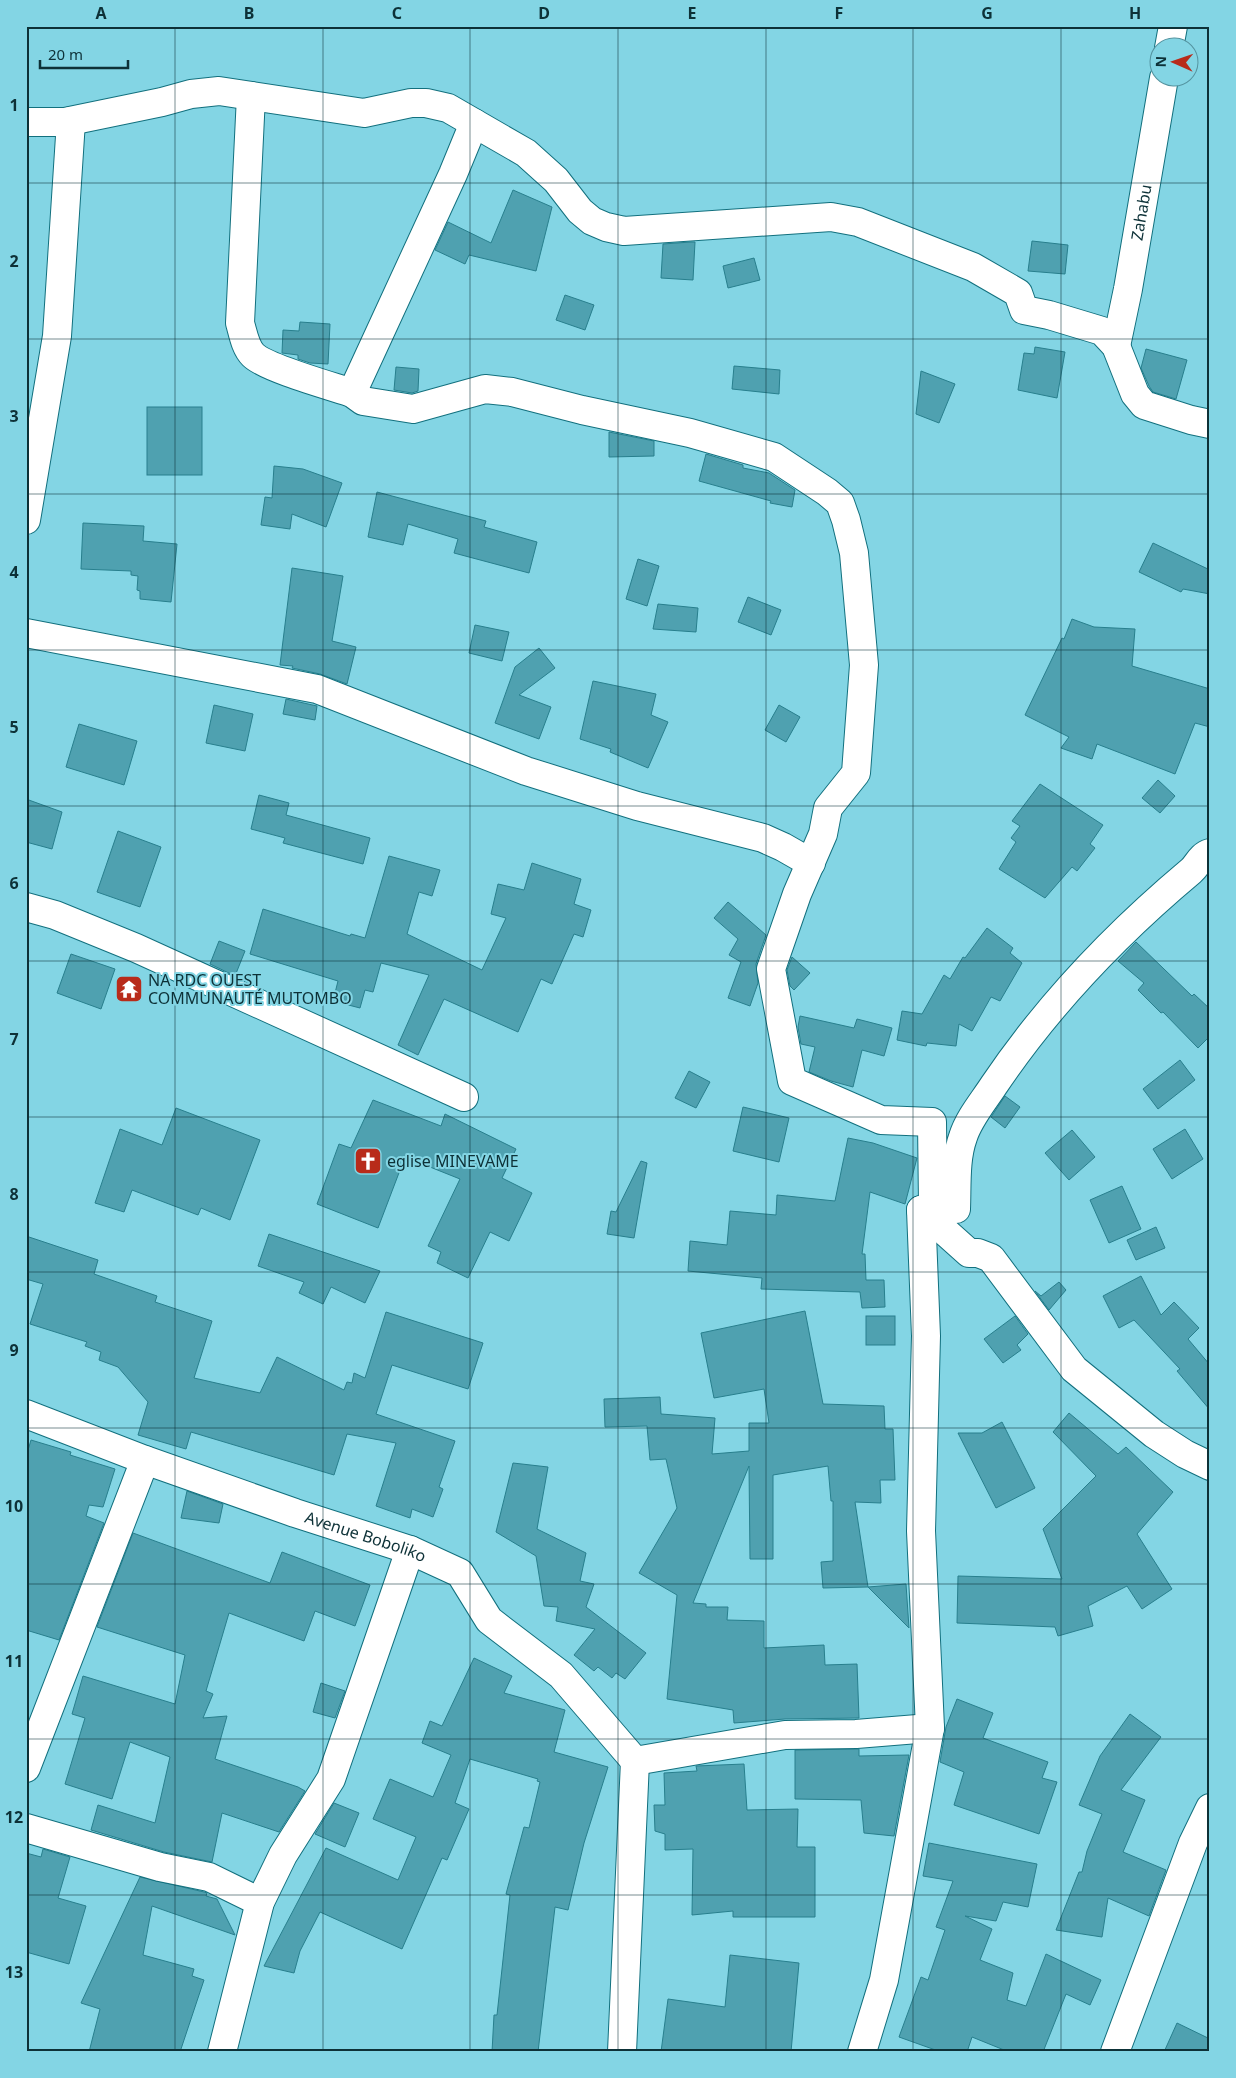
<svg xmlns="http://www.w3.org/2000/svg" width="1236" height="2078" font-family="'Noto Sans',sans-serif">
<style>
.building{fill:#4fa1b0;stroke:#287f8d}
.lines{fill:none;stroke-linecap:round;stroke-linejoin:round}
.minor-casing{stroke:#12707e;stroke-width:30}
.minor{stroke:#fff;stroke-width:28}
.grid{fill:none;stroke:#0d3137;stroke-width:1;stroke-opacity:0.55}
.labels{text-anchor:middle;stroke-width:4;stroke-linejoin:round;paint-order:stroke}
.street-label{font-size:16px;fill:#0d3137;stroke:#83d5e4}
.poi-label{font-size:16px;fill:#0d3137;stroke:#83d5e4;text-anchor:start}
.neatline{fill:none;stroke:#0d3137;stroke-width:2}
.grid-label{font-size:16px;text-anchor:middle;font-weight:bold;fill:#0d3137}
</style>
<rect width="100%" height="100%" fill="#83d5e4"/>
<!-- building -->
<g class="building">
<path d="M513,190L552,207L536,271L469,255L465,264L435,250L448,222L491,243Z"/>
<path d="M1032,241L1068,245L1065,274L1028,271Z"/>
<path d="M691,242H695L693,280L661,278L663,244Z"/>
<path d="M754,258L760,280L728,288L723,266Z"/>
<path d="M565,295L594,305L585,330L556,320Z"/>
<path d="M300,322L330,324L328,364L310,363L298,359V355L282,353L283,330L299,331Z"/>
<path d="M1035,347L1065,352L1057,398L1018,390L1024,353L1034,354Z"/>
<path d="M1146,349L1187,360L1176,399L1153,392L1149,386L1141,368Z"/>
<path d="M734,366L780,370L779,394L732,389Z"/>
<path d="M396,367L419,369L418,391L412,393L394,390Z"/>
<path d="M921,371L955,384L939,423L916,414Z"/>
<rect x="147" y="407" width="55" height="68"/>
<path d="M609,432L654,441V456L609,457Z"/>
<path d="M706,454L743,465V468L769,473L795,490L792,507L770,503L771,501L699,481Z"/>
<path d="M274,466L303,469L342,483L326,527L292,514L290,529L261,525L265,497L272,498Z"/>
<path d="M377,492L486,521L484,527L537,542L529,573L454,553L458,539L408,524L403,545L368,537Z"/>
<path d="M83,523L144,526L143,541L177,544L171,602L140,599V591L137,590L138,576L131,575V571L81,569Z"/>
<path d="M1153,543L1210,570V594L1183,589L1181,592L1139,572Z"/>
<path d="M638,559L659,566L647,606L626,599Z"/>
<path d="M292,568L343,576L332,641L356,647L347,684L320,674L292,668L293,666L280,665Z"/>
<path d="M748,597L781,610L771,635L738,622Z"/>
<path d="M658,604L698,608L696,632L653,629Z"/>
<path d="M1072,619L1094,627L1135,629L1132,666L1210,689V727L1195,723L1175,774L1097,744L1092,759L1061,748L1069,737L1025,715L1062,638L1064,639Z"/>
<path d="M475,625L509,632L502,661L469,653Z"/>
<path d="M539,648L555,668L519,695L551,707L539,739L495,723L515,667Z"/>
<path d="M593,681L656,694L651,715L668,722L648,768L610,752L611,749L580,739Z"/>
<path d="M286,699L317,706L315,720L283,714Z"/>
<path d="M214,705L253,714L245,751L206,743Z"/>
<path d="M779,705L800,717L786,742L765,730Z"/>
<path d="M79,724L137,741L124,785L66,767Z"/>
<path d="M1158,780L1175,796L1160,813L1142,798Z"/>
<path d="M1040,784L1103,825L1090,844L1095,848L1077,871L1072,867L1045,898L999,869L1016,842L1011,838L1020,826L1012,821Z"/>
<path d="M259,795L289,803L286,815L370,838L363,864L283,843L285,838L251,829Z"/>
<path d="M26,799L62,812L52,849L26,842Z"/>
<path d="M118,831L161,847L140,907L97,892Z"/>
<path d="M389,856L440,870L432,896L419,892L407,934L482,970L506,918L491,914L498,884L524,890L532,863L581,879L574,904L591,910L583,937L574,934L552,984L541,979L518,1032L444,999L418,1055L398,1045L429,975L381,963L373,992L365,990L360,1008L333,1001L338,981L250,954L263,909L350,936L351,934L365,938Z"/>
<path d="M728,902L766,935L756,964L758,983L750,1006L728,998L741,962L729,955L738,939L714,918Z"/>
<path d="M987,928L1013,948L1010,953L1022,963L1000,1001L991,997L972,1031L959,1024L956,1046L927,1043L926,1046L897,1040L902,1011L922,1014L944,975L950,979L963,957L965,958Z"/>
<path d="M219,941L245,951L235,976L210,964Z"/>
<path d="M1136,942L1192,996L1194,994L1210,1009V1036L1198,1048L1163,1012L1161,1013L1138,990L1144,983L1118,961Z"/>
<path d="M71,954L115,969L101,1009L57,993Z"/>
<path d="M792,957L810,973L794,990L790,986L787,970Z"/>
<path d="M800,1016L854,1028L857,1019L892,1028L884,1056L862,1050L853,1087L831,1081L809,1072L815,1047L801,1044L798,1027Z"/>
<path d="M1180,1060L1195,1080L1158,1109L1143,1089Z"/>
<path d="M689,1071L710,1082L696,1108L675,1098Z"/>
<path d="M1005,1096L1020,1107L1005,1128L991,1117Z"/>
<path d="M373,1100L441,1126L445,1114L516,1149L502,1178L532,1193L509,1241L490,1232L468,1278L437,1263L441,1252L428,1246L460,1179L405,1157L378,1228L317,1204L339,1144L351,1148Z"/>
<path d="M743,1107L789,1118L779,1162L733,1151Z"/>
<path d="M176,1108L260,1140L230,1220L201,1208L198,1215L132,1190L124,1212L95,1203L120,1129L162,1145Z"/>
<path d="M1185,1129L1203,1159L1172,1179L1153,1149Z"/>
<path d="M1072,1130L1095,1157L1069,1180L1045,1153Z"/>
<path d="M848,1138L873,1143L917,1158L905,1204L870,1192L862,1254H865L866,1280H884L885,1307L862,1308L860,1292L761,1289L762,1278L688,1271L690,1241L727,1245L730,1211L776,1215L777,1195L835,1201Z"/>
<path d="M641,1161L647,1163L634,1238L607,1234L611,1211L616,1212Z"/>
<path d="M1122,1186L1141,1229L1109,1243L1090,1200Z"/>
<path d="M1156,1227L1165,1248L1136,1260L1127,1240Z"/>
<path d="M269,1234L380,1271L365,1303L331,1287L323,1304L299,1293L304,1282L258,1266Z"/>
<path d="M26,1236L98,1260L94,1274L157,1296L155,1302L212,1321L194,1378L260,1393L277,1357L344,1390L347,1382L352,1383L354,1373L365,1378L386,1312L483,1343L468,1389L392,1365L376,1414L455,1441L439,1487L443,1489L433,1517L412,1509L410,1518L376,1506L396,1443L347,1434L334,1475L191,1432L186,1449L138,1435L148,1402L118,1367L99,1360L101,1352L85,1346L87,1342L30,1324L43,1284L26,1279Z"/>
<path d="M1141,1276L1161,1315L1174,1302L1199,1328L1188,1339L1210,1365V1410L1177,1371L1180,1369L1134,1320L1119,1328L1103,1296Z"/>
<path d="M1059,1282L1066,1290L1049,1310L1035,1291L1041,1296Z"/>
<path d="M805,1311L823,1404L884,1406L885,1429H893L895,1480H880L881,1503L855,1502L868,1587L906,1584L909,1628L868,1587L823,1588L821,1562L833,1561V1501H831L828,1466L773,1475V1559H750L749,1466L693,1603L706,1604V1607H728L727,1620L764,1621V1648L824,1645L825,1665L857,1664L859,1718L785,1719L734,1723L733,1710L667,1699L677,1595L639,1573L677,1508L666,1459L650,1460L647,1426L605,1427L604,1399L660,1397L661,1414L715,1418L712,1454L749,1451V1423H769L764,1389L714,1398L701,1333Z"/>
<rect x="866" y="1316" width="29" height="29"/>
<path d="M1015,1316L1028,1334L1017,1345L1021,1350L1003,1363L984,1339Z"/>
<path d="M1069,1413L1118,1454L1126,1447L1173,1492L1137,1534L1172,1589L1142,1609L1127,1586L1088,1606L1093,1626L1058,1636L1055,1627L957,1623L958,1576L1062,1579L1043,1529L1096,1476L1053,1432Z"/>
<path d="M1002,1422L1035,1488L996,1508L958,1433H982Z"/>
<path d="M31,1440L71,1452L70,1455L115,1469L103,1507L89,1505L86,1516L104,1523L59,1640L26,1630V1457Z"/>
<path d="M513,1463L548,1467L537,1529L586,1553L580,1581L594,1584L586,1607L646,1653L625,1679L616,1673L612,1678L598,1667L594,1671L574,1655L595,1629L556,1621L558,1607L544,1606L536,1556L496,1532Z"/>
<path d="M187,1491L223,1504L219,1523L181,1518Z"/>
<path d="M133,1533L270,1583L282,1552L370,1585L355,1626L315,1611L304,1641L229,1613L206,1691L213,1694L203,1718L227,1716L215,1759L298,1787L305,1791L279,1832L222,1813L212,1862L164,1852L91,1830L98,1805L155,1823L170,1757L130,1742L112,1799L65,1784L85,1718L72,1714L83,1676L175,1704L185,1655L97,1627Z"/>
<path d="M474,1658L512,1676L504,1693L565,1710L554,1752L608,1767L584,1843L568,1910L555,1907L538,2052H492L494,2015H497L510,1895L506,1894L524,1827L529,1828L540,1782L537,1781L538,1779L470,1759L455,1803L469,1809L447,1860L442,1858L402,1949L320,1912L300,1951L294,1973L264,1966L326,1848L398,1880L416,1837L373,1819L390,1779L433,1797L451,1755L422,1743L430,1721L442,1726Z"/>
<path d="M321,1683L345,1691L335,1718L313,1712Z"/>
<path d="M957,1699L993,1713L983,1738L1048,1762L1042,1778L1057,1782L1039,1834L954,1805L964,1772L940,1762L946,1727Z"/>
<path d="M1130,1714L1161,1737L1121,1790L1145,1800L1123,1852L1166,1870L1149,1916L1108,1898L1102,1937L1056,1930L1079,1872H1082L1087,1851L1102,1814L1079,1805L1100,1756Z"/>
<path d="M859,1749V1756L909,1755L894,1836L864,1833L861,1800L795,1799V1750Z"/>
<path d="M744,1764L747,1810L798,1809L797,1847H815V1917H733V1911L692,1915L693,1849L665,1850V1834L655,1831L654,1805H665L664,1773L697,1771L696,1766Z"/>
<path d="M334,1803L359,1813L345,1847L315,1834Z"/>
<path d="M929,1843L1037,1864L1028,1907L1003,1902L996,1921L965,1916L992,1929L980,1960L1013,1973L1007,2000L1026,2006L1046,1954L1101,1980L1090,2005L1066,1994L1043,2052H1009L972,2037L967,2052H941L899,2037L921,1977L928,1980L945,1930L936,1927L953,1881L923,1876Z"/>
<path d="M43,1849L70,1857L58,1898L86,1906L69,1964L26,1952V1853L41,1857Z"/>
<path d="M140,1877L204,1892L207,1893L206,1896L217,1899L235,1935L152,1906L143,1955L194,1969L192,1976L204,1980L180,2052H89L100,2009L81,2003Z"/>
<path d="M730,1955L799,1963L791,2052H661L668,1999L725,2007Z"/>
<path d="M1177,2023L1210,2039V2052H1164Z"/>
</g>
<g class="lines">
<!-- minor casing -->
<g class="minor-casing">
<g id="minor">
<path d="M1169,48L1173,26"/>
<path d="M251,96L240,323C243,333 245,347 253,355C266,368 331,386 352,393L363,401L413,409L485,389L512,392L582,410L690,433L774,457L827,492L840,503L846,520L854,553L864,665L856,773L828,808L823,834L797,894L771,969L792,1081L881,1120L932,1122L933,1205L956,1209C957,1186 955,1159 963,1137C969,1118 983,1102 994,1085C1048,1005 1117,933 1191,871C1198,865 1200,856 1210,853"/>
<path d="M26,122H65L162,102L191,94L219,91L364,113L411,103H426L448,108L526,153L556,180L580,211L592,221L606,227L624,231L831,217L858,222L973,267L1018,293L1024,310L1049,315L1102,331L1116,346L1135,394L1144,405L1191,420L1210,424"/>
<path id="s1" d="M1116,346L1128,289L1164,78"/>
<path d="M352,393L453,174L474,123"/>
<path d="M26,520L57,336L71,121"/>
<path d="M26,633L317,689L526,771L637,806L763,838L783,847L811,863"/>
<path d="M26,907L55,915L136,948L464,1097"/>
<path d="M921,1210L969,1253H978L991,1258L1074,1369L1154,1434L1185,1454L1210,1466"/>
<path id="s2" d="M26,1414L145,1460L295,1513L410,1550L460,1573L489,1620L561,1675L635,1761"/>
<path d="M635,1761L785,1735L856,1734L930,1728"/>
<path d="M26,1768L145,1460"/>
<path d="M26,1828L160,1867L209,1877L260,1902"/>
<path d="M222,2052L260,1902L283,1855L331,1779L410,1550"/>
<path d="M622,2052L635,1761"/>
<path d="M862,2052L884,1980L930,1728L921,1531L926,1336L921,1210"/>
<path d="M1115,2052L1193,1843L1210,1808"/>
</g>
</g>
<!-- minor -->
<use href="#minor" class="minor"/>
</g>
<!-- grid -->
<path class="grid" d="M175,26V2052M323,26V2052M470,26V2052M618,26V2052M766,26V2052M913,26V2052M1061,26V2052M26,183H1210M26,339H1210M26,494H1210M26,650H1210M26,806H1210M26,961H1210M26,1117H1210M26,1272H1210M26,1428H1210M26,1584H1210M26,1739H1210M26,1895H1210"/>
<!-- icons -->
<defs>
<g id="temple-square" transform="scale(1.4375)"><rect x="-9" y="-9" width="18" height="18" rx="4" fill="#b82b1a" stroke="#83d5e4"/><path d="M0-6L5-2H3V0L6.5 2.5H4V6H1.5V3h-3V6H-4V2.5H-6.5L-3 0V-2H-5Z" fill="#fff"/></g>
<g id="church-square" transform="scale(1.4375)"><rect x="-9" y="-9" width="18" height="18" rx="4" fill="#b82b1a" stroke="#83d5e4"/><path d="M-1.2-6h2.4v3.5h3.3v2.4h-3.3V6h-2.4V-.1h-3.3v-2.4h3.3Z" fill="#fff"/></g>
</defs>
<g fill-rule="evenodd">
<use href="#temple-square" x="129" y="989"/>
<use href="#church-square" x="368" y="1161"/>
</g>
<g class="labels">
<!-- street labels -->
<g class="street-label">
<text dy="6" stroke="none"><textPath href="#s1" startOffset="136">Zahabu</textPath></text>
<text dy="6" stroke="none"><textPath href="#s2" startOffset="361">Avenue Boboliko</textPath></text>
</g>
<!-- poi labels -->
<g class="poi-label">
<text x="148" y="986">NA RDC OUEST<tspan x="148" dy="18">COMMUNAUTÉ MUTOMBO</tspan></text>
<text x="387" y="1167">eglise MINEVAME</text>
</g>
</g>
<!-- border -->
<rect width="1236" height="2078" fill="none" stroke="#83d5e4" stroke-width="55"/>
<!-- north arrow -->
<g transform="translate(1174 62) rotate(272)"><circle r="24" fill="#83d5e4" stroke="#54939f"/>
<path d="M0-4L9 19L0 12L-9 19Z" fill="#b82b1a"/>
<text y="-8" font-size="14" font-weight="bold" text-anchor="middle" fill="#0d3137">N</text>
</g>
<!-- scale -->
<path d="M40 60v8h88v-8" fill="none" stroke="#0d3137" stroke-width="2.5"/>
<text x="48" y="60" font-size="15" fill="#0d3137" stroke="#83d5e4" stroke-width="4" paint-order="stroke">20 m</text>
<rect x="28" y="28" width="1180" height="2022" class="neatline"/>
<g class="grid-label">
<text x="101" y="19">A</text>
<text x="249" y="19">B</text>
<text x="397" y="19">C</text>
<text x="544" y="19">D</text>
<text x="692" y="19">E</text>
<text x="839" y="19">F</text>
<text x="987" y="19">G</text>
<text x="1135" y="19">H</text>
<text x="14" y="111">1</text>
<text x="14" y="267">2</text>
<text x="14" y="422">3</text>
<text x="14" y="578">4</text>
<text x="14" y="733">5</text>
<text x="14" y="889">6</text>
<text x="14" y="1045">7</text>
<text x="14" y="1200">8</text>
<text x="14" y="1356">9</text>
<text x="14" y="1512">10</text>
<text x="14" y="1667">11</text>
<text x="14" y="1823">12</text>
<text x="14" y="1978">13</text>
</g>
</svg>
